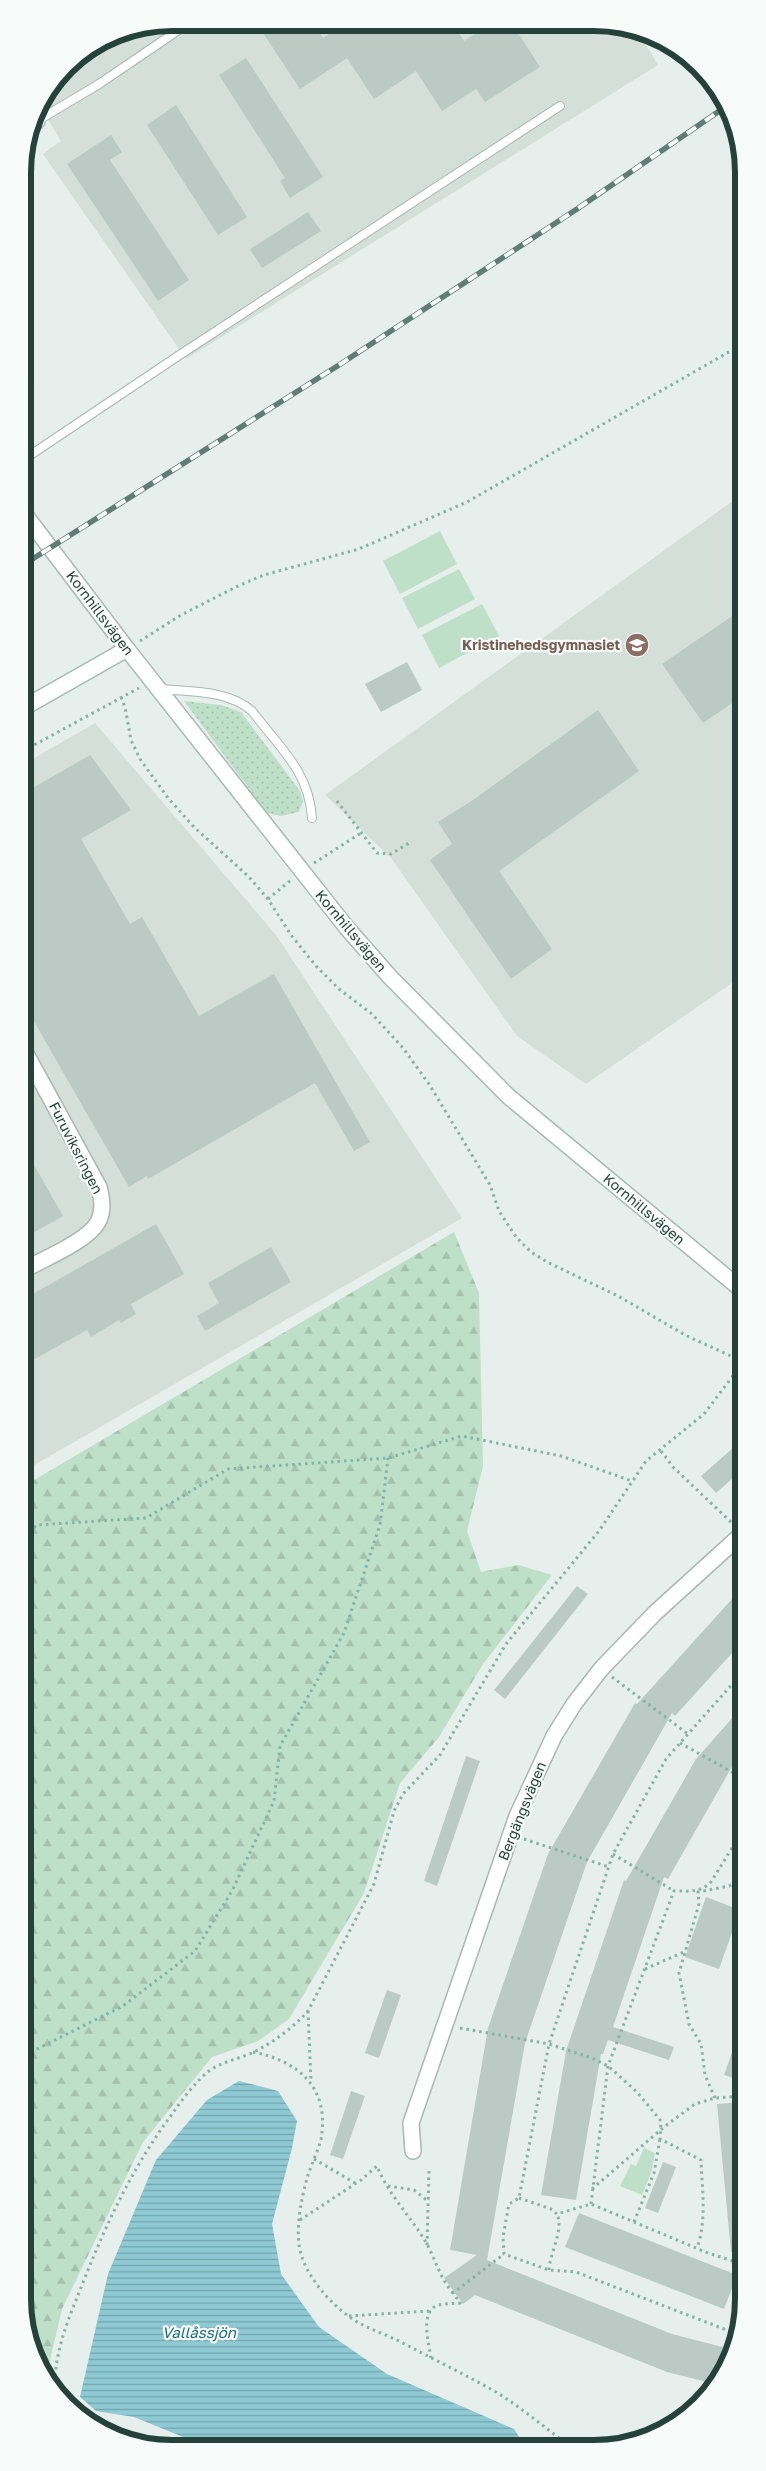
<svg xmlns="http://www.w3.org/2000/svg" width="766" height="2471" font-family="'Golos Text',sans-serif">
<style>
.built{fill:#d4dfda}
.grass{fill:url(#grass-dots)}
.forest{fill:url(#forest-firs)}
.park{fill:#bfe0c8}
.water{fill:url(#water-rules)}
.building{fill:#bbcac4}
.lines{fill:none;stroke-linecap:round;stroke-linejoin:round}
.lane-casing{stroke:#a8b8b2;stroke-width:10}
.street-casing{stroke:#a8b8b2;stroke-width:18}
.secondary-casing{stroke:#a4bbb3;stroke-width:18}
.path{stroke:#86b3a5;stroke-width:3;stroke-dasharray:2.5 4;stroke-linecap:butt}
.lane{stroke:#fff;stroke-width:8}
.street{stroke:#fff;stroke-width:15}
.secondary{stroke:#fff;stroke-width:15}
.rail-casing{stroke:#5f7d75;stroke-width:5.5}
.rail{stroke:#f7fbf9;stroke-width:4;stroke-dasharray:11;stroke-linecap:butt}
.labels{text-anchor:middle;stroke-width:4.5;stroke-linejoin:round;paint-order:stroke}
.street-label{font-size:14px;fill:#24423a;stroke:#f7fbf9}
.education-label{font-size:14px;font-weight:bold;fill:#785e54;stroke:#f7fbf9;text-anchor:end}
.water-label{font-size:15px;font-style:italic;fill:#1c6f80;stroke:#f7fbf9}
.rim{fill:none;stroke:#24423a;stroke-width:6}
</style>
<defs>
<pattern id="grass-dots" width="8" height="8" patternUnits="userSpaceOnUse" patternTransform="scale(1.25)"><rect width="8" height="8" fill="#bfe0c8"/><path d="M2 2h.1M6 6h.1" fill="none" stroke="#a4c1ad" stroke-width="1.8" stroke-linecap="round"/></pattern>
<pattern id="forest-firs" width="22" height="20" patternUnits="userSpaceOnUse" patternTransform="scale(1.25)"><rect width="22" height="20" fill="#bfe0c8"/><path d="M5 1l3.5 6h-7zM16 11l3.5 6h-7z" fill="#a4c1ad"/></pattern>
<pattern id="water-rules" width="6" height="5" patternUnits="userSpaceOnUse" patternTransform="scale(1.25)"><rect width="6" height="5" fill="#8ec9d4"/><path d="M0 2.5h6" fill="none" stroke="#74a5ad"/></pattern>
</defs>
<rect width="100%" height="100%" fill="#e6efeb"/>
<!-- built -->
<g class="built">
<path d="M172,23L623,25L638,31L658,65L186,359L43,154L61,141L40,106L66,66L115,34Z"/>
<path d="M741,495L742,976L586,1084L517,1036L391,858L325,795Z"/>
<path d="M95,723L276,935L462,1218L24,1471V764Z"/>
</g>
<!-- grass -->
<path class="grass" d="M184,701L221,705L241,712L300,791L303,801L299,812L281,816L267,813Z"/>
<!-- forest -->
<path class="forest" d="M454,1232L479,1293L483,1466L467,1531L481,1572L518,1565L552,1575L483,1664L439,1737L400,1783L364,1893L289,2019L258,2041L212,2057L143,2142L62,2309L46,2377L38,2365L25,2328L24,1486Z"/>
<!-- park -->
<g class="park">
<path d="M440,531L457,564L400,594L383,561Z"/>
<path d="M459,569L475,599L418,629L402,598Z"/>
<path d="M482,604L499,636L439,668L422,635Z"/>
<path d="M644,2148L655,2153L651,2173L642,2195L620,2186L631,2164L636,2166Z"/>
</g>
<!-- water -->
<path class="water" d="M239,2081L278,2091L297,2121L292,2148L272,2224L281,2274L319,2327L387,2374L514,2429L525,2446H205L134,2417L96,2411L80,2397L108,2274L156,2160L207,2100Z"/>
<!-- building -->
<g class="building">
<path d="M271,23H314L323,38L344,24H453L464,41L489,25H513L540,67L485,102L476,89L442,111L416,71L374,99L347,58L300,89L261,30Z"/>
<path d="M246,58L323,177L290,198L280,181L285,178L219,75Z"/>
<path d="M176,105L247,217L218,235L147,125Z"/>
<path d="M111,135L122,152L110,160L189,280L158,301L67,164Z"/>
<path d="M308,212L321,231L262,268L250,249Z"/>
<path d="M741,610V697L703,723L662,664Z"/>
<path d="M407,662L422,690L381,712L365,684Z"/>
<path d="M598,710L639,771L499,871L552,949L511,979L430,860L452,844L438,822L473,800Z"/>
<path d="M90,755L131,810L81,839L130,924L142,917L199,1016L274,974L370,1142L354,1151L315,1083L148,1179L147,1176L129,1187L24,1004V985L32,980L24,965V793Z"/>
<path d="M34,1165L63,1216L24,1238V1171Z"/>
<path d="M156,1224L184,1274L131,1304L136,1314L121,1323L119,1320L91,1337L87,1330L24,1365V1299Z"/>
<path d="M271,1247L291,1282L205,1331L197,1316L219,1303L208,1283Z"/>
<path d="M742,1440V1470L716,1493L701,1476Z"/>
<path d="M577,1586L588,1594L505,1699L494,1690Z"/>
<path d="M742,1588V1642L675,1716L672,1713L587,1862L525,2043L487,2260L672,2334L734,2350L715,2384L667,2372L475,2295L463,2304L444,2278L477,2255L450,2250L488,2028L548,1854L635,1703L637,1704Z"/>
<path d="M742,1707L743,1773L733,1765L668,1879L664,1877L613,2027L674,2047L669,2060L608,2040L603,2054H601L576,2200L541,2195L566,2051L624,1880L626,1881L696,1759Z"/>
<path d="M466,1756L480,1761L437,1886L424,1881Z"/>
<path d="M706,1897L740,1910L719,1969L685,1957Z"/>
<path d="M387,1990L401,1995L379,2058L365,2053Z"/>
<path d="M741,2027L743,2028V2081L724,2075Z"/>
<path d="M351,2091L365,2096L343,2159L330,2155Z"/>
<path d="M743,2102V2251L731,2252L717,2104Z"/>
<path d="M663,2162L676,2167L658,2213L645,2208Z"/>
<path d="M579,2213L737,2275L724,2309L565,2247Z"/>
</g>
<g class="lines">
<!-- lane casing -->
<g class="lane-casing">
<g id="lane">
<path d="M37,121L99,84L189,23"/>
<path d="M23,460L178,356L560,106"/>
<path d="M161,689C191,692 228,690 252,711C279,747 309,771 312,818"/>
</g>
</g>
<!-- street casing -->
<g class="street-casing">
<g id="street">
<path d="M31,125L37,121L34,114"/>
<path d="M23,512L127,649"/>
<path d="M24,1050L99,1187C102,1199 104,1211 98,1222C88,1241 43,1259 24,1270"/>
<path d="M413,2151L411,2123L517,1816L554,1736L574,1704L601,1669L655,1613L742,1534"/>
</g>
</g>
<!-- secondary casing -->
<g class="secondary-casing">
<path id="secondary" d="M23,708L127,649L347,928L390,977L508,1096L742,1290"/>
</g>
<!-- path -->
<g class="path">
<path d="M140,641L181,615L238,586L264,575L359,549L467,502L741,345"/>
<path d="M121,697L125,707L131,740L140,759L168,798L194,827L249,877L268,899L291,935L316,966L339,989L372,1014L403,1048L429,1084L490,1185L499,1211L516,1237L531,1252L547,1262L618,1296L687,1336L742,1361"/>
<path d="M23,751L139,688"/>
<path d="M337,801L377,853L391,854L409,843"/>
<path d="M314,863L361,833"/>
<path d="M268,899L291,880"/>
<path d="M661,1451L673,1467L732,1523"/>
<path d="M24,1536L37,1525L146,1518L228,1469L388,1458L462,1436L561,1456L632,1481"/>
<path d="M612,1677L688,1734"/>
<path d="M680,1743L743,1778"/>
<path d="M524,1839L609,1867"/>
<path d="M613,1854L674,1891"/>
<path d="M645,1969L684,1952"/>
<path d="M308,2011L311,2082"/>
<path d="M460,2028L549,2044L592,2058L608,2066L637,2092L661,2121L660,2139L701,2160C702,2190 707,2219 697,2248"/>
<path d="M253,2052C299,2061 330,2088 321,2139C318,2151 312,2163 308,2175C301,2199 293,2236 303,2260C312,2284 338,2312 361,2324C373,2330 386,2335 399,2341C431,2358 464,2374 496,2392C522,2408 545,2428 570,2446"/>
<path d="M25,2055L123,2006L195,1951L232,1891L274,1801L280,1746L344,1633L380,1525L388,1458"/>
<path d="M715,2098L705,2075L701,2044L689,2024L679,1973L699,1904L698,1892L729,1886L743,1879"/>
<path d="M314,2159L355,2183"/>
<path d="M388,2186L414,2190L429,2202"/>
<path d="M592,2189L664,2127L695,2104L715,2098L743,2096"/>
<path d="M519,2198L551,2209L557,2214L591,2204L708,2253L742,2264L743,2270"/>
<path d="M591,2204L608,2066L674,1891C689,1891 700,1893 711,1882L743,1830"/>
<path d="M300,2220L361,2180L377,2166C387,2192 409,2215 424,2239C435,2257 439,2277 453,2293"/>
<path d="M634,2222L654,2173L660,2139"/>
<path d="M427,2245L429,2171"/>
<path d="M549,2270C550,2252 564,2230 557,2214"/>
<path d="M349,2316L429,2311"/>
<path d="M736,2333L743,2297"/>
<path d="M737,2334L576,2272L549,2270L504,2254L503,2237L509,2204L519,2198L549,2044L613,1854L666,1759L742,1673"/>
<path d="M431,2358C429,2344 420,2314 436,2306C443,2303 452,2304 460,2303L453,2293L504,2254"/>
<path d="M55,2389C54,2349 70,2316 84,2280C107,2222 133,2167 170,2117C181,2101 194,2083 209,2071C223,2061 239,2059 254,2052C275,2041 293,2028 308,2011L374,1884L394,1811L403,1794L440,1755L506,1644L599,1531L646,1461L704,1414L742,1364"/>
</g>
<!-- lane -->
<use href="#lane" class="lane"/>
<!-- street -->
<use href="#street" class="street"/>
<!-- secondary -->
<use href="#secondary" class="secondary"/>
<!-- rail casing -->
<g class="rail-casing">
<path id="rail" d="M23,565L339,365L577,209L728,105"/>
</g>
<!-- rail -->
<use href="#rail" class="rail"/>
</g>
<!-- icons -->
<defs>
<g id="school-disc" transform="scale(1.25)"><circle r="9.5" fill="#8d6e63" stroke="#f7fbf9"/><path d="M0-5L7-2L0 1L-7-2ZM-4 1L0 2.5L4 1V4Q0 6-4 4Z" fill="#fff"/></g>
</defs>
<g fill-rule="evenodd">
<use href="#school-disc" x="637" y="645"/>
</g>
<g class="labels">
<!-- street labels -->
<g class="street-label">
<text transform="translate(100 613) rotate(53)" y="5">Kornhillsvägen</text>
<text transform="translate(351 931) rotate(50)" y="5">Kornhillsvägen</text>
<text transform="translate(76 1148) rotate(63)" y="5">Furuviksringen</text>
<text transform="translate(644 1209) rotate(40)" y="5">Kornhillsvägen</text>
<text transform="translate(522 1811) rotate(-68)" y="5">Bergängsvägen</text>
</g>
<!-- education labels -->
<g class="education-label">
<text x="620" y="650">Kristinehedsgymnasiet</text>
</g>
<!-- water labels -->
<g class="water-label">
<text x="199" y="2338">Vallåssjön</text>
</g>
</g>
<!-- crop -->
<path d="M0 0H766V2471H0ZM172 31H594A141 141 0 0 1 735 172V2299A141 141 0 0 1 594 2440H172A141 141 0 0 1 31 2299V172A141 141 0 0 1 172 31Z" fill="#f7fbf9" fill-rule="evenodd"/>
<path class="rim" d="M172 31H594A141 141 0 0 1 735 172V2299A141 141 0 0 1 594 2440H172A141 141 0 0 1 31 2299V172A141 141 0 0 1 172 31Z"/>
</svg>
